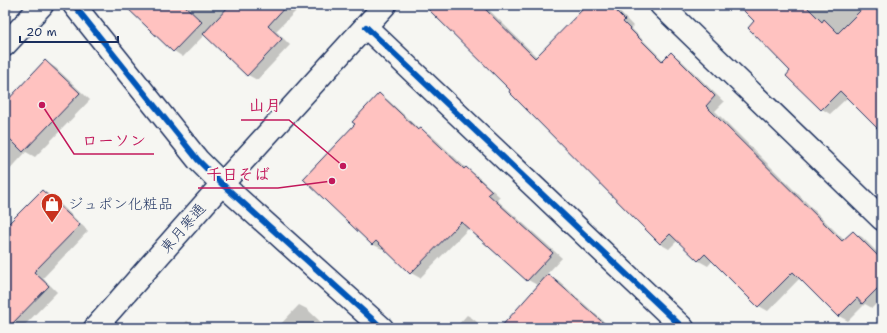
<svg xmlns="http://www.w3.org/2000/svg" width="887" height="333" font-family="'Shantell Sans','Klee One',sans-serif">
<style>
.shadow{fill:#0003}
.building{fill:#ffc2c0;stroke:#1b2f5e}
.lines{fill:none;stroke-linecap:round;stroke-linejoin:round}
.minor-casing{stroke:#1b2f5e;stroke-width:25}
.tertiary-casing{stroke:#1b2f5e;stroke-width:25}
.minor{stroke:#f6f6f2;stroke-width:22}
.tertiary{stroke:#f6f6f2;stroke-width:22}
.cycleway-casing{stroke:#f6f6f2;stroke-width:8}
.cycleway{stroke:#0057b8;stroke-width:6}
.labels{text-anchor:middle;stroke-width:4;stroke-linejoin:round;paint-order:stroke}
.poi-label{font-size:15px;fill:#1b2f5e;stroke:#f6f6f2;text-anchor:start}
.street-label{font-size:15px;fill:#1b2f5e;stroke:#f6f6f2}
.leader{fill:none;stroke:#c2185b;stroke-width:1.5}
.callout-dot{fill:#c2185b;stroke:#f6f6f2;stroke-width:1.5}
.callout-label{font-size:16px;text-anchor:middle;font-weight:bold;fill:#c2185b;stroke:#f6f6f2;stroke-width:4;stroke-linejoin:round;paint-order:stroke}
</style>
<rect width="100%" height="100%" fill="#f6f6f2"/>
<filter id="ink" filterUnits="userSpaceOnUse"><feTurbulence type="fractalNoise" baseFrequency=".025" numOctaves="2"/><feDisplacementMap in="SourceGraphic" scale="8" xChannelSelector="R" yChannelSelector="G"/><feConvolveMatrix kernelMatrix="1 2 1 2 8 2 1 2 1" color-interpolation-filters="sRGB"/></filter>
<g filter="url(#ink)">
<!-- shadow -->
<g class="shadow">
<path d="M5,5H16L5,14Z"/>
<path d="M144,5H302L276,31L290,45L257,80L248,75L205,34L183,57L174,51L135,14Z"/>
<path d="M447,5H484L537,57L589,5H613L633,26L631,28L664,61L671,53L680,59L724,102L715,111L844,240L853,232L862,237L882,257V298L872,308L865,304L848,321L839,316L800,278L768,311L759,306L713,260L708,266L699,261L678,240L669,249L660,244L512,90Z"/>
<path d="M739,5H882V131L848,97L830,114L822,109L756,21Z"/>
<path d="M46,62L56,68L90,100L35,157L26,152L5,175V104Z"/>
<path d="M379,94L388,100L420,130L430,134L466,168L475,174L500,197L497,200L562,258L547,274L558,280L611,328H515L539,286L528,280L469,228L420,278L411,273L384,247L382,249L372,244Z"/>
<path d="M882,176V183L878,179Z"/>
<path d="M42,191L52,196L88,231L43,278L57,292L22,328H5V247Z"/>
<path d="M299,305L307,309L327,328H277Z"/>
<path d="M467,315L472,318L484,328H455Z"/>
<path d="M187,321L196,327L197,328H181Z"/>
</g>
<!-- building -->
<g class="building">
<path d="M124,5H184L202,22L173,52Z"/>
<path d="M230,5H287L268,26L282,39L247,76L203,34Z"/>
<path d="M424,5H481L535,58L587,5H610L625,20L623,22L662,61L671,52L715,96L706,106L842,241L853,231L882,260V284L862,304L857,298L838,317L793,272L758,307L705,254L698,261L670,234L660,244L509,92L510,90Z"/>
<path d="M738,5H805L822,22L824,19L838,33L866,5H882V133L840,91L821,110L786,76L790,71L748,28L754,21Z"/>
<path d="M45,60L80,93L23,152L5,134V103Z"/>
<path d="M379,93L418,130L421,128L464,169L466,167L492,191L488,194L553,253L527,281L461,222L410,274L376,241L372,245L303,179L355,124L352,122Z"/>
<path d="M42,190L80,225L34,272L49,286L8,328H5V227Z"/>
<path d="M548,274L609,328H500Z"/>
</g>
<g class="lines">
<!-- minor casing -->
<g class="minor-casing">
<g id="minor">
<path d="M74,5L198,160L222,184L382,328"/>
<path d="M661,5L882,219"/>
<path d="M366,27L683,328"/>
<path d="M5,45L42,5"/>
</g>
</g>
<!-- tertiary casing -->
<g class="tertiary-casing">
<path id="tertiary" d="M95,328L222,184L385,5"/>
</g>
<!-- minor -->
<use href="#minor" class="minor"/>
<!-- tertiary -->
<use href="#tertiary" class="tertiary"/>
<!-- cycleway casing -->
<g class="cycleway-casing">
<g id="cycleway">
<path d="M74,5L198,160L222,184L382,328"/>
<path d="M366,27L683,328"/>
</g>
</g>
<!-- cycleway -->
<use href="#cycleway" class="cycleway"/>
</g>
</g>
<!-- icons -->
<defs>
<g id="shop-pin" transform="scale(1.15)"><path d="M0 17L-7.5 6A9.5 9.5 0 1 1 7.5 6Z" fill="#c8321e" stroke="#f6f6f2"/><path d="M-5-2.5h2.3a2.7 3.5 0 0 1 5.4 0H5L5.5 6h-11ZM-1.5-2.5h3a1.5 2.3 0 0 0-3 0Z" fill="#fff"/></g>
</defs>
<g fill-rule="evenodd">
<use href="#shop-pin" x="52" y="204"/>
</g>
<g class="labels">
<!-- poi labels -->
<g class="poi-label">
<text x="68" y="209">ジュポン化粧品</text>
</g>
<!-- street labels -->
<g class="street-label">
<text transform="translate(183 228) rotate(-49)" y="5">東月寒通</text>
</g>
</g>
<!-- callouts -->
<path class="leader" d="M343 166L289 120H241M42 105L74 154H154M332 181L278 188H198"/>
<g class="callout-dot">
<circle cx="343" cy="166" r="4"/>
<circle cx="42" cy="105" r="4"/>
<circle cx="332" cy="181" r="4"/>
</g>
<g class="callout-label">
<text x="265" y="111">山月</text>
<text x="114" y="146">ローソン</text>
<text x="238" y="180">千日そば</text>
</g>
<!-- margin -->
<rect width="887" height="333" fill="none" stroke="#f6f6f2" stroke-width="20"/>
<rect x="10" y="10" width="867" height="313" fill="none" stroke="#1b2f5e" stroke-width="1.5" filter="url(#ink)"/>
<!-- scale -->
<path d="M20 36v6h98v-6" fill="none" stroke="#1b2f5e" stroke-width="2"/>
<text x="26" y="36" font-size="12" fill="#1b2f5e" stroke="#f6f6f2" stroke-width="3" paint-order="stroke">20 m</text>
</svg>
